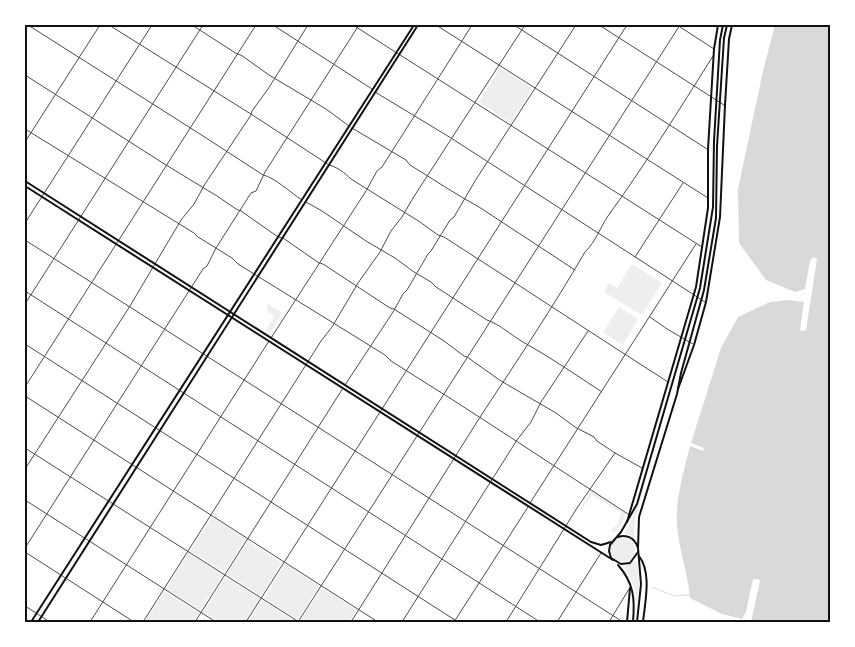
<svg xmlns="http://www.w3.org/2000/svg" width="855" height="647" font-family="Quicksand,sans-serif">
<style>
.green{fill:#eee}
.water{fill:#d9d9d9}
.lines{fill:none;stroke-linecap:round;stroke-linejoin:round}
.stream{stroke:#d9d9d9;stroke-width:1}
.minor{stroke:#4c4c4c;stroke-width:1}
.secondary{stroke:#111;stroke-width:2}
.primary{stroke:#111;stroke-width:2}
.neatline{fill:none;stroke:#111;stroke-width:2}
</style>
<rect width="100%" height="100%" fill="#fff"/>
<!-- green -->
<g class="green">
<path d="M500,68L532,88L511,123L479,102Z"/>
<path d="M632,264L662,283L642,315L604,292L609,283L617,288Z"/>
<path d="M268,304L282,313L271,332H269L266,330L275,316L268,313L267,306Z"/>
<path d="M619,307L638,319L623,345L603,333Z"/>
<path d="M674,367V369L632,509V508Z"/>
<path d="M648,472L635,519L634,536L624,534L631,521Z"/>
<path d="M593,490L626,514L619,529L617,528L614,533L611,530L617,525L621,513L592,495L582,509L580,508L591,491Z"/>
<path d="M212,517L246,539L225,572L190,551Z"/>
<circle cx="623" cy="550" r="12"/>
<path d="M248,541L282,563L261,596L227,574Z"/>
<path d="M188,553L223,575L200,610L166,589Z"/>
<path d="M635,561L637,564L639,583L637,603H636L634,586L624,567Z"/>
<path d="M285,564L319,586L298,620L264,598Z"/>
<path d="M225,577L260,599L245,622H219L203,612Z"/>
<path d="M322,588L357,610L349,622L300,621Z"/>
<path d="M164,591L199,613L193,622H145Z"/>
<path d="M262,600L296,622H248Z"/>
</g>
<!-- water -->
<path class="water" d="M775,25H830V622H751L760,581L758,579H753L746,612L742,619L722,614L690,598C688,573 679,550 677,526C675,499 684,471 690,446L703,451L704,448L691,443L721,348L738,317L770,302L787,300L804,302L800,330L803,331L806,330L817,259L813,257L810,261L805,289L795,292L766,280L739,243L738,189L763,71Z"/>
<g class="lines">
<!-- stream -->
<path class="stream" d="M652,587L674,596L690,595"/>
<!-- minor -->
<g class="minor">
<path d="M28,25C106,75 186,124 263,175C274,177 291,193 302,200"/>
<path d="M109,25L254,116L329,165C337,167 345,173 351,179L420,222L438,235L444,237C519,285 593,334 668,382"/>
<path d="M192,25L237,54L241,55L269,75L326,109L349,126"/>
<path d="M273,25L372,89"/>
<path d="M353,25L702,247"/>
<path d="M436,25L708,198"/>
<path d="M514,25L707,149"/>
<path d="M599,25L724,105"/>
<path d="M677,25L714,49"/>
<path d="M25,75L166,165L217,196L236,209L241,211L278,237L283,238L319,263L323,264L390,308L394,309L444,341L464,356L467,357L501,381L556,413L575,427L594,437L597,441L615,453L642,468"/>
<path d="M375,92L451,138L705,302"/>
<path d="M352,128L406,160L410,165C433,179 455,194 479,207L575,270"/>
<path d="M25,129L194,233L198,237L232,258L238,264L385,355L391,361C472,411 549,463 628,514"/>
<path d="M25,142L100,25"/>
<path d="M306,202L322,211L366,241L395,258L414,272L431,282L436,287L487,320C501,325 511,335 523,342C550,357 576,375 602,392"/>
<path d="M25,223L152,25"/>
<path d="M25,240L623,622"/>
<path d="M635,257L683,183"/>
<path d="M25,291L540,622"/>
<path d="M25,304L203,25"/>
<path d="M650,317L667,329L693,344"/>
<path d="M271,338L366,191L377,171L382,167L472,25"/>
<path d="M25,344L458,622"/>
<path d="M345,385L393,312L403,294L407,290L428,254L431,251L450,220L454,217L475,181L576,25"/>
<path d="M25,387L256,25"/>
<path d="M25,396L378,622"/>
<path d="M25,448L299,622"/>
<path d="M25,469L130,306L181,220L194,204L205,184L251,115L252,111L268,89L308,25"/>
<path d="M25,500L216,622"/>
<path d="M530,503L696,244"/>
<path d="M25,548L203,269L207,266L216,248L251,193L256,191L265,172L359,25"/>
<path d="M25,552L134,622"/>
<path d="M25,606L50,622"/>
<path d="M90,622L269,341"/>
<path d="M143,622L321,341L332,327L358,283L380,252L391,231L402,217L413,198L525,25"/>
<path d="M195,622L343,388"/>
<path d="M246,622L627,25"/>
<path d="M298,622L680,25"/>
<path d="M351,622L482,414C517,361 553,307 585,252C596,241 600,228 608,216C645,165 679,110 713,56"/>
<path d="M402,622L517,440L531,422L541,402L588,331"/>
<path d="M454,622L528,507"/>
<path d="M506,622L577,508L615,453"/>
<path d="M557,622L601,553"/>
<path d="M609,622L629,589"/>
</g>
<!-- secondary -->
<g class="secondary">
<path d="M678,389L694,345L706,302L720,217L725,105L729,39L732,25"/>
<path d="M627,522L696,287L708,208V149L714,49L718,25"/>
<path d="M639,556C652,573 645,602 643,622"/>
<path d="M31,622L414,25"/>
<path d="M38,622L418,25"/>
<path d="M627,622L630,588"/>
</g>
<!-- primary -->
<g class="primary">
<path d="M25,181L591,542L601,545L611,542"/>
<path d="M25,186L613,560"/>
<path d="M618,537C627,534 635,538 638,548L641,584L637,622"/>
<path d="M638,548L639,517L677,394L681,373L704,290L716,218L717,146L724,38L727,25"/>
<path d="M638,552L630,563L621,564L611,558L609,551L610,545L621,532L637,504L700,288L713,207L714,141L720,40L723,25"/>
<path d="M618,565C634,583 635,599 633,622"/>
</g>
</g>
<!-- border -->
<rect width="855" height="647" fill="none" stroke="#ffffff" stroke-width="52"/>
<rect x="26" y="26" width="803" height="595" class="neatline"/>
</svg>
